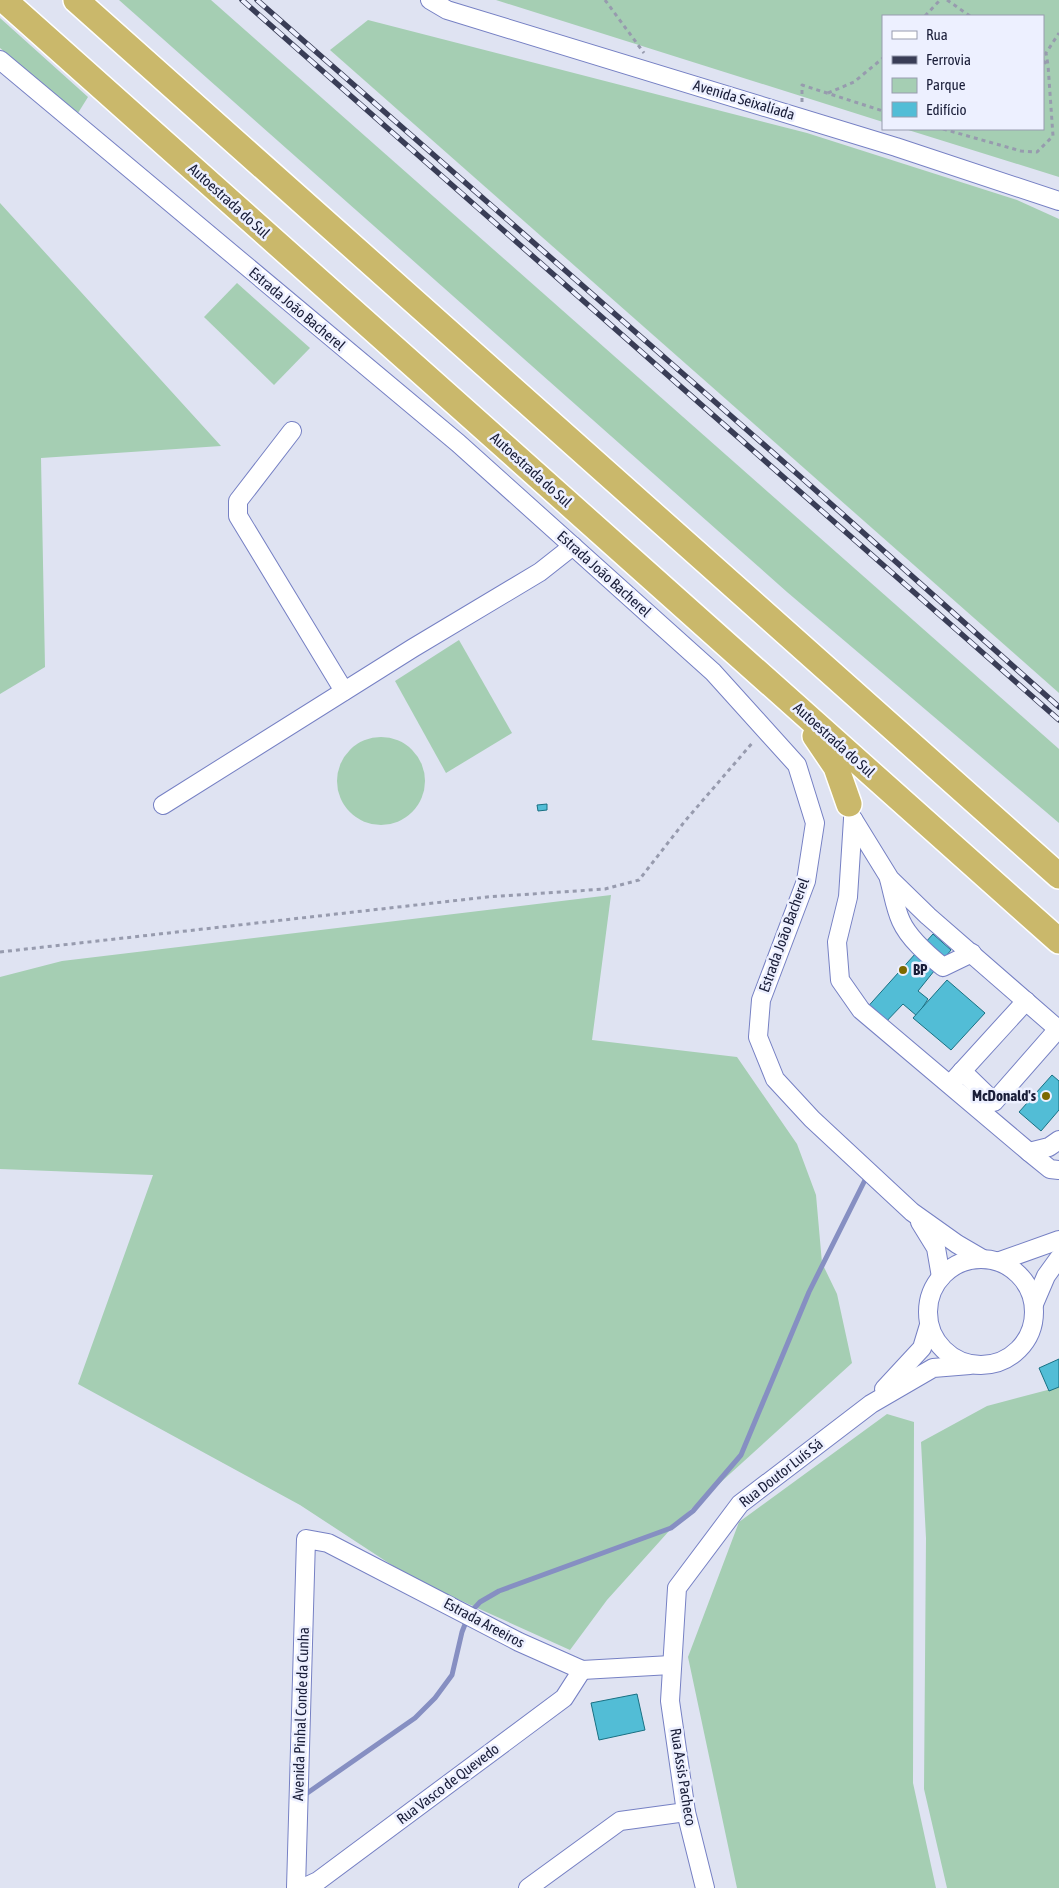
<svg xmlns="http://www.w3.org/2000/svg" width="1059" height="1888" font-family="'Asap Condensed',sans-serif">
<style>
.green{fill:#a5ceb3}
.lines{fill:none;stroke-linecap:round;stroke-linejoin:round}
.stream{stroke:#868fc2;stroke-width:5}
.building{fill:#52bdd6;stroke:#197083}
.minor-casing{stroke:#7680c4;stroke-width:20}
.highway-casing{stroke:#fff;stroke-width:28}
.path{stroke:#979bae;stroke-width:3;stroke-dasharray:4 4;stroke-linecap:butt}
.minor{stroke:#fff;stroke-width:18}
.highway{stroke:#cab86b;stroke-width:25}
.rail-casing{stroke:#393d56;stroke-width:5.5}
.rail{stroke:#edf0ff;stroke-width:4;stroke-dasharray:11;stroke-linecap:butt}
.poi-dot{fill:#7c6900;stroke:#edf0ff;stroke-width:2}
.labels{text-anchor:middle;stroke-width:5;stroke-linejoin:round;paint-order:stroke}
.street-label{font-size:15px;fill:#191d38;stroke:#edf0ff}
.poi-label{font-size:15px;font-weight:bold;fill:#191d38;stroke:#edf0ff;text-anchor:start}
</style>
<rect width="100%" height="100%" fill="#dfe3f2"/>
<!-- green -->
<g class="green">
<path d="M119,0H211L1059,749V823L787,592Z"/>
<path d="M496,0H1059V177L905,129H1043V16H883V122Z"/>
<path d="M0,18L88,97L78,113L0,48Z"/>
<path d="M368,20L807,133L1017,200L1059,219V693L330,50Z"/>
<path d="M0,203L221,446L41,458L45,667L0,694Z"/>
<path d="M237,283L310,348L274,385L204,317Z"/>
<path d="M459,640L512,733L446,773L395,681Z"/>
<circle cx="381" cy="781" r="44"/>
<path d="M611,895L592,1040L737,1057L797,1144L816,1195L822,1263L837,1294L852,1363L678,1521L607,1600L570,1650L413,1579L300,1505L78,1384L153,1175L0,1169V977L62,961Z"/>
<path d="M1059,1387V1888H947L924,1789L926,1538L921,1442L987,1406Z"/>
<path d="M887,1414L914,1422L913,1783L936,1888H737L688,1657L739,1522Z"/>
</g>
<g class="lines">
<!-- stream -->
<path class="stream" d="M303,1796L415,1718L435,1698L452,1675L462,1632L469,1614L480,1602L499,1591L671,1528L693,1511L741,1455L809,1292L865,1180"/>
</g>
<!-- building -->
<g class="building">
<path d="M547,804V810L538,811L537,805Z"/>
<path d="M933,934L951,950L918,991L928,999L917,1016L903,1004L882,1026L864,1011Z"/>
<path d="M947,980L985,1013L951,1050L913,1018Z"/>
<path d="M1052,1075L1059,1081V1110L1041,1131L1019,1112Z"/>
<path d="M1059,1359V1387L1049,1391L1039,1368Z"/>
<path d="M637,1694L645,1730L599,1740L591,1703Z"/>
</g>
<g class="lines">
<!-- minor casing -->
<g class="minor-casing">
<g id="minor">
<path d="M430,0L447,10L896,147L1059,201"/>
<path d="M0,60L458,443L713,672L797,765L815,823L806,881L761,1000L758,1037L775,1079L812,1119L912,1212L957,1244L981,1258"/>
<path d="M292,431L238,501V516L344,691"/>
<path d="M163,805L413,648L540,572L573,546"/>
<path d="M853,819L848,897L837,942L840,980L861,1010L1029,1152L1050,1169L1059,1170"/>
<path d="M853,819L890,879L928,916L1059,1030"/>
<path d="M889,879C893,893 895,908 901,921C909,939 928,955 943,967L972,953"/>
<path d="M962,1071L994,1102L1058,1029"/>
<path d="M954,1080L1026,1001"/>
<path d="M1029,1152L1049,1147L1059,1140"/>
<path d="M920,1222L936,1248L941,1277"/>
<circle cx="981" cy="1312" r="53"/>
<path d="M1000,1261L1059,1240"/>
<path d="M1034,1304L1046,1276L1059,1258"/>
<path d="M884,1389L922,1348L929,1325"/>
<path d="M296,1888L306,1539L328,1543L519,1642L582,1670L671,1665"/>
<path d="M303,1888L318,1881L564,1698L582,1670"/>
<path d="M528,1888L620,1821L686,1812"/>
<path d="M705,1888L686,1812L670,1701L677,1588L740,1504L871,1404L933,1368L970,1365"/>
</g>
</g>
<!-- highway casing -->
<g class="highway-casing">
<g id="highway">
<path d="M4,0L1059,941"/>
<path d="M76,0L1059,876"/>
<path d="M815,736L836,767L849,804"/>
</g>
</g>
<!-- path -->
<g class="path">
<path d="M605,0L644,53"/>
<path d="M947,0L970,16"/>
<path d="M925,16L940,0"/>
<path d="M1043,61L1048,65L1046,53L1059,33"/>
<path d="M828,93L854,82L883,58"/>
<path d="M802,102V85L883,111"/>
<path d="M943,129L1021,151L1037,152L1053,136L1048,65"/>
<path d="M0,952L487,897L605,889L639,880L685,821L754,741"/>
</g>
<!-- minor -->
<use href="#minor" class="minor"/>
<!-- highway -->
<use href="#highway" class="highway"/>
<!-- rail casing -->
<g class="rail-casing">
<g id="rail">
<path d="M242,0L1059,720"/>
<path d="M257,0L803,479L1059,707"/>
</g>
</g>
<!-- rail -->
<use href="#rail" class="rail"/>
</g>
<!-- markers -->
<g class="poi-dot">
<circle cx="903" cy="970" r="5"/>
<circle cx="1046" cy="1096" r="5"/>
</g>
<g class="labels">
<!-- street labels -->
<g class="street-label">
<text transform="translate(744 100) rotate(17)" y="5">Avenida Seixalíada</text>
<text transform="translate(229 201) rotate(42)" y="5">Autoestrada do Sul</text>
<text transform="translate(297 309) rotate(40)" y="5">Estrada João Bacherel</text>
<text transform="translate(531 470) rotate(42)" y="5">Autoestrada do Sul</text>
<text transform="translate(604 574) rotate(42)" y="5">Estrada João Bacherel</text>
<text transform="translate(834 740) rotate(42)" y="5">Autoestrada do Sul</text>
<text transform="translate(784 935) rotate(-70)" y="5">Estrada João Bacherel</text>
<text transform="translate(781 1473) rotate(-38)" y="5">Rua Doutor Luís Sá</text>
<text transform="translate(484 1623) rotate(28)" y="5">Estrada Areeiros</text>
<text transform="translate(301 1714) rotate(-88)" y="5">Avenida Pinhal Conde da Cunha</text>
<text transform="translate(683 1777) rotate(81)" y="5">Rua Assis Pacheco</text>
<text transform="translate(448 1784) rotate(-37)" y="5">Rua Vasco de Quevedo</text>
</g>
<!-- poi labels -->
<g class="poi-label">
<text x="913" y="975">BP</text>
<text x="1036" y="1101" text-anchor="end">McDonald's</text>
</g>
</g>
<!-- legend -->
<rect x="882" y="15" width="162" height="115" fill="#edf0ff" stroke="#989caf"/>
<rect x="892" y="31" width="25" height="8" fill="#ffffff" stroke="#989caf"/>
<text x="926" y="40" font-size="15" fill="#191d38">Rua</text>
<rect x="892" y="56" width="25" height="8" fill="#393d56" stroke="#989caf"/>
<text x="926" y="65" font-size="15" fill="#191d38">Ferrovia</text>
<rect x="892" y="78" width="25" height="15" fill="#a5ceb3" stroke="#989caf"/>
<text x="926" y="90" font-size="15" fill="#191d38">Parque</text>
<rect x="892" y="102" width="25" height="15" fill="#52bdd6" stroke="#989caf"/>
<text x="926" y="115" font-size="15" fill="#191d38">Edifício</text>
</svg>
